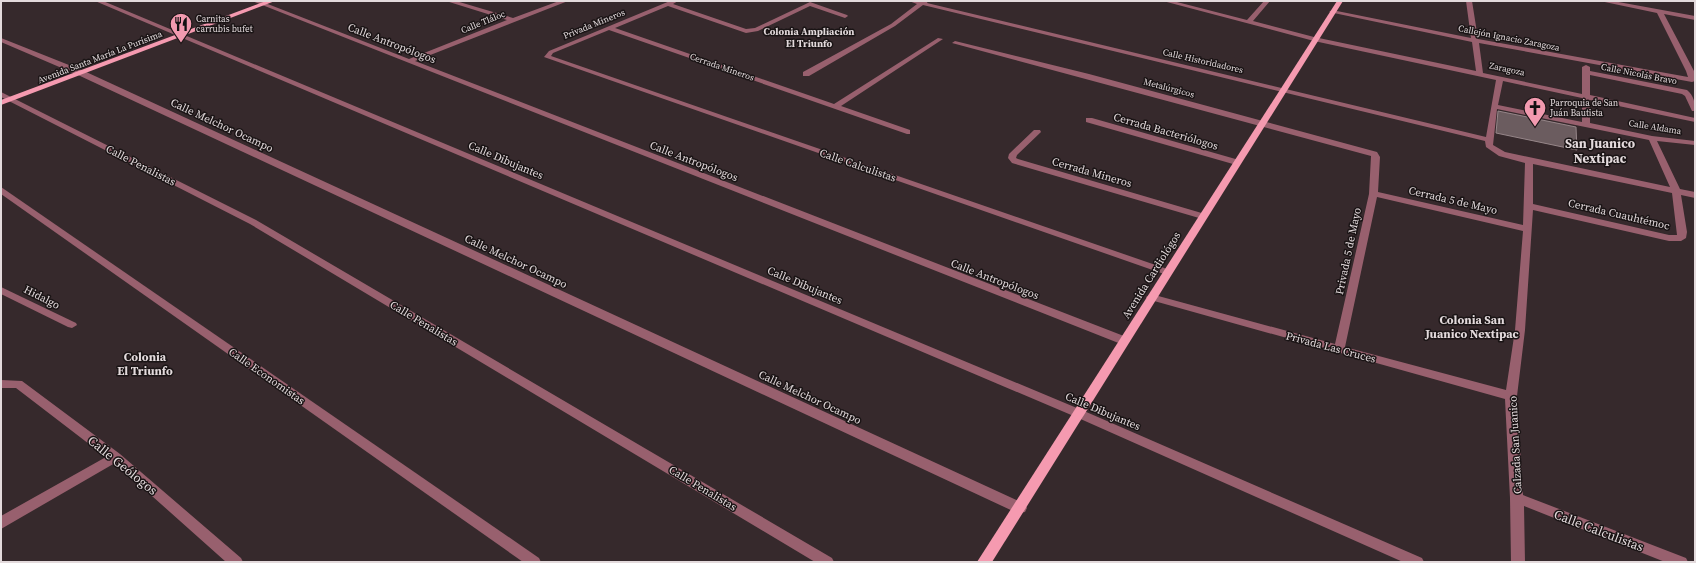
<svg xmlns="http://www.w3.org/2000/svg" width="1696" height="563" font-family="'Source Serif 4',serif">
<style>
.building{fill:#6b5c5f;stroke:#968689}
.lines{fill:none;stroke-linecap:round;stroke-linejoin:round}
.minor{fill:#98606e;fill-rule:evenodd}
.major{fill:#f59ab0;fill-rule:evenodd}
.labels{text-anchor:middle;stroke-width:3;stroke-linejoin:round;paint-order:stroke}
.far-poi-label{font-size:9px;fill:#e3dadc;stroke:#1a1415;text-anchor:start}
.far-street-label{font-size:9px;fill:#e3dadc;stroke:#1a1415}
.far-neighbourhood-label{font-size:10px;font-weight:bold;fill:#e3dadc;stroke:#1a1415}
.street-label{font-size:11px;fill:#e3dadc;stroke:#1a1415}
.neighbourhood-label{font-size:12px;font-weight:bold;fill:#e3dadc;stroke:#1a1415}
.quarter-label{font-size:13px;font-weight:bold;fill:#e3dadc;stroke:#1a1415}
.near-street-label{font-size:13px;fill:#e3dadc;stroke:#1a1415}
</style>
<rect width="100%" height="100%" fill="#36292c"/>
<!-- building -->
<path class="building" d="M1498,111L1576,127L1577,150L1496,133Z"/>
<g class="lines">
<!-- minor -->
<g class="minor">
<path d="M95,1H103L1084,411L1422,558L1424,562H1403L1076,417Z"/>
<path d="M252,1H260L409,59L507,20L446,1H456L513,18L559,1H568L415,61L1129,338L1130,341L1125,345L1121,344Z"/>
<path d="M670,1H678L673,4L746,29L755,28L810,2L847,15L848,16L845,18L810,6L758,31L746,33L668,6L615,28L834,104L938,38L943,39L841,106L910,130V134H907L609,30L553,53L551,56L1170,270L1172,272L1167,275L1164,274L544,57L549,51Z"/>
<path d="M909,1H928L927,3L1486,137L1496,80L1314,41L1163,1H1173L1247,20L1264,1H1270L1253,21L1314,37L1476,71L1472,42L1329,12L1332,10L1471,38L1466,1H1472L1478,39L1688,77L1686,71L1657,13L1600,1H1613L1695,16V20L1664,14L1694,71L1695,81L1692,82L1479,43L1483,73L1582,94V67L1586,65L1590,67V71L1687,90C1694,96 1695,102 1695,111H1692L1685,96L1682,94L1590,75V95L1695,118V122L1590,100V123L1652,136L1695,141V145L1657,141L1680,189L1695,192V198L1681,195L1687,232L1686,238L1681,241H1669L1533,210L1525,330L1517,396L1523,495L1686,558L1688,562H1665L1524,506L1525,562H1511L1510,498L1505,399L1147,299L1146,297L1151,294L1335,344L1369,194L1371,156L952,43L955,41L1089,74L1377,152L1380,157L1378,192L1523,225L1525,163L1499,156L1486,147L1485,141L923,5L895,26L809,76H803V72L891,24L917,4ZM1503,81L1582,98V122L1498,105ZM1497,109L1649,140L1670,187L1505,152L1493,145ZM1533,164L1672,193L1677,235H1669L1533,204ZM1377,197L1523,231L1515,330L1506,390L1345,347Z"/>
<path d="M1,38L84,71L1025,504L1027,508L1025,512L1020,513L1015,512L78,75L1,42Z"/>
<path d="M1,92L256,220L832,558L834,562H815L250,224L1,97Z"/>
<path d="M1086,118H1092L1239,160L1240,162L1239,164H1233L1086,122Z"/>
<path d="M1034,130H1040L1041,132L1017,155L1016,158L1018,159L1205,214L1207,216L1202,219L1199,218L1012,163L1008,158L1009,154Z"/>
<path d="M1,187L539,558L541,562H523L1,194Z"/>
<path d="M1,287L76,323L77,325L72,328L68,327L1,294Z"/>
<path d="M1,380L22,381L120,454L241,558L243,562H226L115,463L1,529V516L106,457L16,388H1Z"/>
</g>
<!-- major -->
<g class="major">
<path d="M266,1H275L1,105V100Z"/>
<path d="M1337,1H1343L992,562H977Z"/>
</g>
</g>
<!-- icons -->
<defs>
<g id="restaurant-pin" transform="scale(1.15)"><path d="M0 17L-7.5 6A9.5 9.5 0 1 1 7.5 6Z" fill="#f29aaf" stroke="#1a1415"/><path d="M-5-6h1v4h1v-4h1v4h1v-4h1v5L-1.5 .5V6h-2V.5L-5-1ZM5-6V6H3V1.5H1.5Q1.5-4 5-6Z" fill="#111"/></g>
<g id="church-pin" transform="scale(1.15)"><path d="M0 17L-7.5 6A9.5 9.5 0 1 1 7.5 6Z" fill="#f29aaf" stroke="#1a1415"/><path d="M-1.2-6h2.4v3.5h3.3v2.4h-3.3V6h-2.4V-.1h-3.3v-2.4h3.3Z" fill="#111"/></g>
</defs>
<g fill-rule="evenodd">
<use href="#restaurant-pin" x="181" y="24"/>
<use href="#church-pin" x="1535" y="108"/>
</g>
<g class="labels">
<!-- far-poi labels -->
<g class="far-poi-label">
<text x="196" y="22">Carnitas<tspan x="196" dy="10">carrubis bufet</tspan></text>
<text x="1550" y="106">Parroquia de San<tspan x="1550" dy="10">Juán Bautista</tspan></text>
</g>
<!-- far-street labels -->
<g class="far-street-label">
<text transform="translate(483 22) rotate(-22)" y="3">Calle Tláloc</text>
<text transform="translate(594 24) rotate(-22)" y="3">Privada Mineros</text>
<text transform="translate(1509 38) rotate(11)" y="3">Callejón Ignacio Zaragoza</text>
<text transform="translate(100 57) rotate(-21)" y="3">Avenida Santa María La Purísima</text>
<text transform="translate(1203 61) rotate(13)" y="3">Calle Historidadores</text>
<text transform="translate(722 67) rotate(19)" y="3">Cerrada Mineros</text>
<text transform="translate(1507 69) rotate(12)" y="3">Zaragoza</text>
<text transform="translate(1639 74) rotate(11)" y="3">Calle Nicolás Bravo</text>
<text transform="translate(1169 88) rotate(15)" y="3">Metalúrgicos</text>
<text transform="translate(1655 127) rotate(9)" y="3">Calle Aldama</text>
</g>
<!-- far-neighbourhood labels -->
<g class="far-neighbourhood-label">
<text x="809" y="35">Colonia Ampliación<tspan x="809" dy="12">El Triunfo</tspan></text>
</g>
<!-- street labels -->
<g class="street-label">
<text transform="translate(392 43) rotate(21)" y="4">Calle Antropólogos</text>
<text transform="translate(222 125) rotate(25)" y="4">Calle Melchor Ocampo</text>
<text transform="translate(1166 131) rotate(16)" y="4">Cerrada Bacteriólogos</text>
<text transform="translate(506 160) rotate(23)" y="4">Calle Dibujantes</text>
<text transform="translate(694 161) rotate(21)" y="4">Calle Antropólogos</text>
<text transform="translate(141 165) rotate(27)" y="4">Calle Penalistas</text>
<text transform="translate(858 165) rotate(19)" y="4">Calle Calculistas</text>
<text transform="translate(1092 172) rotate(16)" y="4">Cerrada Mineros</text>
<text transform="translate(1453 200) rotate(13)" y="4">Cerrada 5 de Mayo</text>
<text transform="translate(1619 214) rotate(13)" y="4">Cerrada Cuauhtémoc</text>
<text transform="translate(1348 251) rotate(-78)" y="4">Privada 5 de Mayo</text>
<text transform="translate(516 261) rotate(25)" y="4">Calle Melchor Ocampo</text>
<text transform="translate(1151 275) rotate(-58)" y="4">Avenida Cardiológos</text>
<text transform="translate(995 279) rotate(21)" y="4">Calle Antropólogos</text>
<text transform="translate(805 285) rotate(23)" y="4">Calle Dibujantes</text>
<text transform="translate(42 297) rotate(27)" y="4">Hidalgo</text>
<text transform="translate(424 323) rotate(31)" y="4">Calle Penalistas</text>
<text transform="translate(1331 347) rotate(15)" y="4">Privada Las Cruces</text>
<text transform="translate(267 376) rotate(35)" y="4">Calle Economistas</text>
<text transform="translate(810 397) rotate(25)" y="4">Calle Melchor Ocampo</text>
<text transform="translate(1103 411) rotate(23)" y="4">Calle Dibujantes</text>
<text transform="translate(1515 445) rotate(-93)" y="4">Calzada San Juanico</text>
<text transform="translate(703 488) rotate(31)" y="4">Calle Penalistas</text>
</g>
<!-- neighbourhood labels -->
<g class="neighbourhood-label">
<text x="1472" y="324">Colonia San<tspan x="1472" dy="14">Juanico Nextipac</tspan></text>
<text x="145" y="361">Colonia<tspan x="145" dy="14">El Triunfo</tspan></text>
</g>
<!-- quarter labels -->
<g class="quarter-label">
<text x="1600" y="148">San Juanico<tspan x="1600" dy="15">Nextipac</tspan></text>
</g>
<!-- near-street labels -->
<g class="near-street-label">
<text transform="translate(123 465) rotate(39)" y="5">Calle Geólogos</text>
<text transform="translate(1599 530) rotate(21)" y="5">Calle Calculistas</text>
</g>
</g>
<!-- border -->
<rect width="1696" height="563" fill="none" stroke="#e3dadc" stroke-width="4"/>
</svg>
